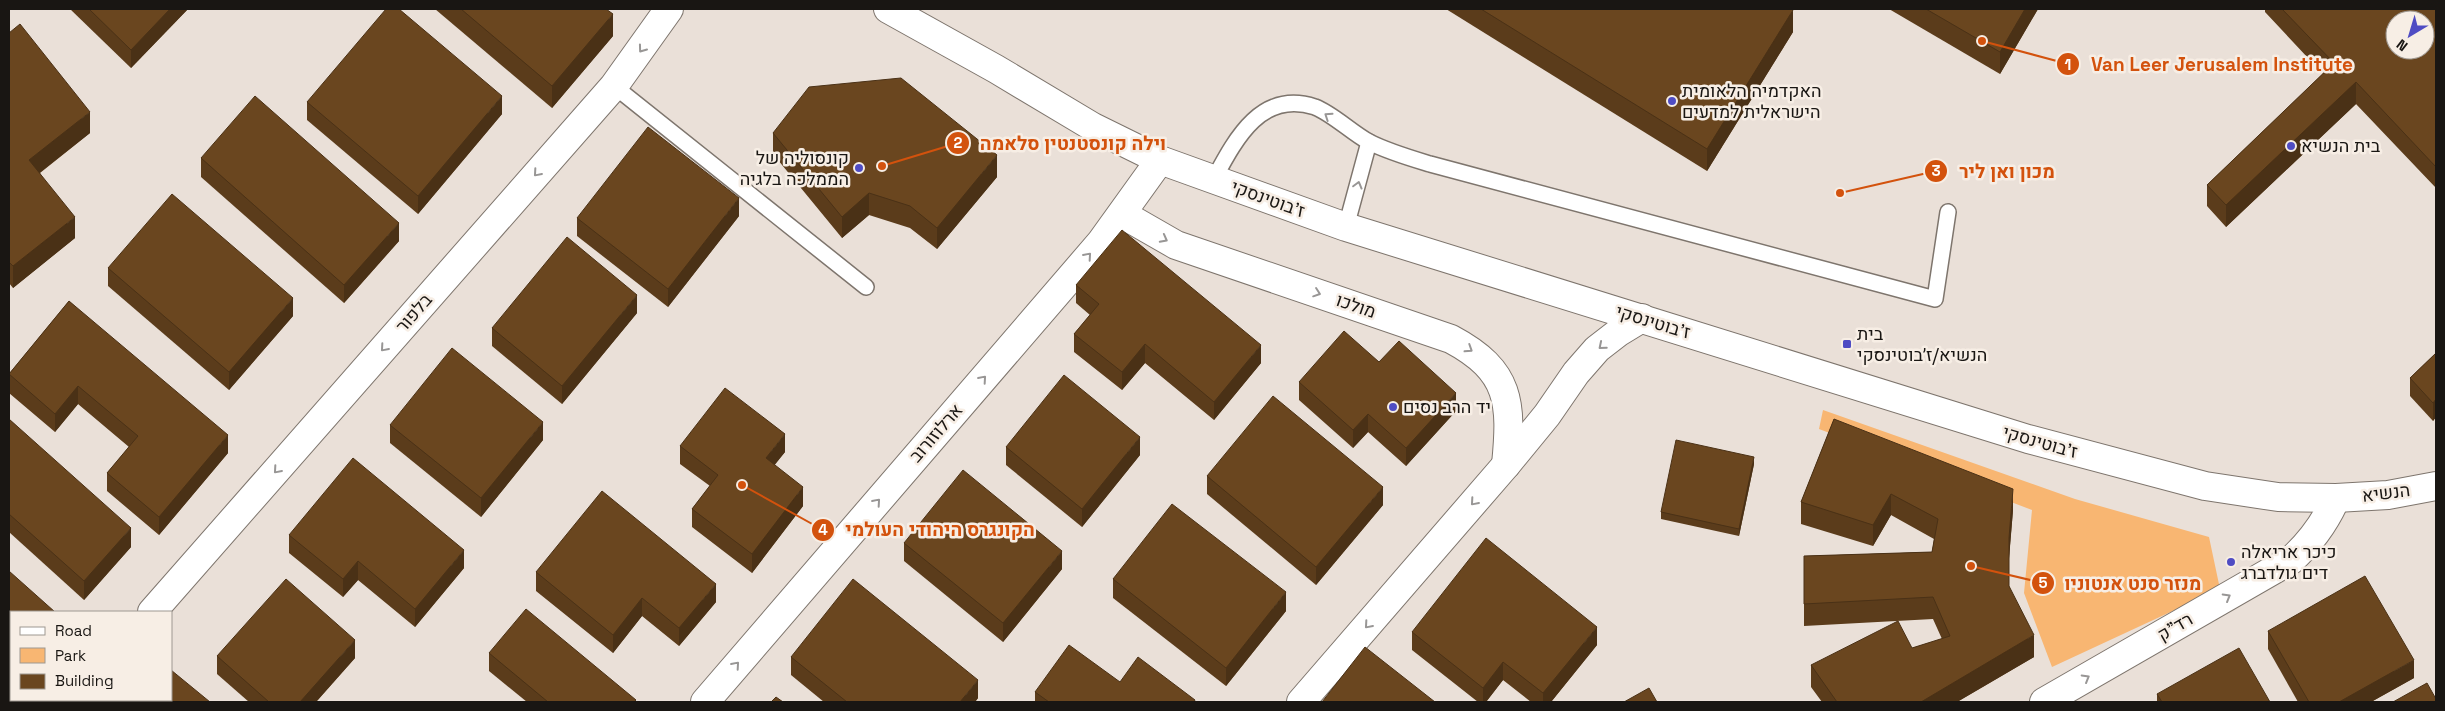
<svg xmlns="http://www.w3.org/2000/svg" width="2445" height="711" font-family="'Space Grotesk',Heebo,sans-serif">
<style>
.green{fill:#f8b672}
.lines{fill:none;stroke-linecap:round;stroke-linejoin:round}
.lane-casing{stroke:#7e756d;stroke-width:18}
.street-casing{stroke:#7e756d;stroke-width:30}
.secondary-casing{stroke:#7e756d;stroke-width:30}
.lane{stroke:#fff;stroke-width:15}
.street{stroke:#fff;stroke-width:28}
.secondary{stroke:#fff;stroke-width:28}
.wall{fill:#5b3c1b}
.shaded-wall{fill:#4a3116}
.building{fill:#6a461f;stroke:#4a3116;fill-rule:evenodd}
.oneway{stroke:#989695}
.poi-dot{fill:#4f4cc3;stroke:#f7eee5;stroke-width:2}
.labels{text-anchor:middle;stroke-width:5;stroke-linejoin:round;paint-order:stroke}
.poi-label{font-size:18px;fill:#191613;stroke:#f7eee5;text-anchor:start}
.street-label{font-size:18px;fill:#191613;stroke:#f7eee5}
.leader{fill:none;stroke:#d3520d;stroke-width:2}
.callout-dot{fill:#d3520d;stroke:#f7eee5;stroke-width:2}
.mark-label{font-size:15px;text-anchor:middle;font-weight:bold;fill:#fff}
.callout-label{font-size:19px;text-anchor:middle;font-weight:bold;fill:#d3520d;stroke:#f7eee5;stroke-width:5;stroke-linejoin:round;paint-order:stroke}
</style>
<rect width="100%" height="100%" fill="#eae0d8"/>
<!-- green -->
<path class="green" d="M1823,410L2075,499L2209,537L2220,589L2052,667L2024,593L2032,510L1819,429Z"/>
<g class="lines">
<!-- lane casing -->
<g class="lane-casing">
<g id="lane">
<path d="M614,86L866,287"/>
<path d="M1214,179C1235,140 1261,89 1315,107C1333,114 1352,133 1369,142C1389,152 1410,158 1430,164L1935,299L1948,212"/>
<path d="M1346,227L1369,142"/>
</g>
</g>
<!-- street casing -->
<g class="street-casing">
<g id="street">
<path d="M1122,214L1176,245L1451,339C1511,371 1512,403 1506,465"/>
<path d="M152,612L614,86L669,9"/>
<path d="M73,702L75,700"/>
<path d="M705,702L1101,242L1160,160"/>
<path d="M1301,702L1506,465L1547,415L1576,373L1597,349L1619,332L1642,318"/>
<path d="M2044,702L2291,560C2311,542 2325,523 2336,498"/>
</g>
</g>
<!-- secondary casing -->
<g class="secondary-casing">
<path id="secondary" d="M888,9L996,69L1093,127L1160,160L1346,227L2028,439L2205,486L2278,497L2336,498L2388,495L2436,486"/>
</g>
<!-- lane -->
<use href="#lane" class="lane"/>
<!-- street -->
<use href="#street" class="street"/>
<!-- secondary -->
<use href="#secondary" class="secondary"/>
</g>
<!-- wall -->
<g class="wall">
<path d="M70,9H188L131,68Z"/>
<path d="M435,9H606L613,36L552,108Z"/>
<path d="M1446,9H1790L1793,32L1707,171Z"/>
<path d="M1889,9H2038L2000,74Z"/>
<path d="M2265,9H2436V188L2356,104L2226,227L2207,206V185L2323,74L2265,12Z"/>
<path d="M9,33L90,133L40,173L75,238L13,288L9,283Z"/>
<path d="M307,102L502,114L418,214L307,120Z"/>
<path d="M773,133L997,177L937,249L910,228L869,215L842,238L773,154Z"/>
<path d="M201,158L399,241L344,303L201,177Z"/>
<path d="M739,216L668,307L577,236V218Z"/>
<path d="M108,268L293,316L229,390L108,286Z"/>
<path d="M1076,285L1261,363L1214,420L1145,363L1122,390L1074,352V334L1090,315L1076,303Z"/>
<path d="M69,301L228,453L159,535L107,491V473L129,447L78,404L55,432L9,393V374Z"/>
<path d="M637,313L562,404L492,346V328Z"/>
<path d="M2436,353V417L2433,421L2410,396V378Z"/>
<path d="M1379,362L1456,411L1406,466L1368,432L1353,448L1299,400V382Z"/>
<path d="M9,419L131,547L84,600L9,532Z"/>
<path d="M1834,419L2013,510L2009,557V586L2034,657L1957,702H1822L1811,687V665L1912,648L1942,639L1933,619L1804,626V556L1932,552L1934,539L1891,515L1873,546L1801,524V502Z"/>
<path d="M390,425L543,440L481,517L390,443Z"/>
<path d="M680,446L785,452L774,465L803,506L752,573L692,527V509L710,486L680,464Z"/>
<path d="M1006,447L1140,455L1082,527L1006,465Z"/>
<path d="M1754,464L1739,536L1661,519V512Z"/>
<path d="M1207,476L1383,505L1316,585L1207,494Z"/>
<path d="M289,535L464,568L415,627L358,580L343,597L289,553Z"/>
<path d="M904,543L1062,569L1003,642L904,561Z"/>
<path d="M9,571L11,612V694L9,691Z"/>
<path d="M536,572L716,602L679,646L642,616L613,653L536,591Z"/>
<path d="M1113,579L1286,611L1226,686L1113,598Z"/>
<path d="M2268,631L2414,678L2371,702H2298L2268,649Z"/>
<path d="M1412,632L1597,645L1551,702H1531L1503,680L1486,702H1478L1412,650Z"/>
<path d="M489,653L636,702H527L489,671Z"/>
<path d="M217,656L355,658L316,702H249L217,674Z"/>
<path d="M791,657L978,698L975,702H824L791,675Z"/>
<path d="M1120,682L1195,702H1035V692Z"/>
<path d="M2157,694L2270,702H2157Z"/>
</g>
<!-- shaded-wall -->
<g class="shaded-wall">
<path d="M170,9H188L131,68V50Z"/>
<path d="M2025,9H2038L2000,74V52Z"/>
<path d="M1793,10V32L1707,171V149Z"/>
<path d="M613,14V36L552,108V86Z"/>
<path d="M2356,82V104L2226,227V205Z"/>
<path d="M502,96V114L418,214V196Z"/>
<path d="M90,112V133L29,181V160Z"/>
<path d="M997,155V177L937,249V228Z"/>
<path d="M869,193V215L842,238V217Z"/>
<path d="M739,198V216L668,307V289Z"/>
<path d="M75,217V238L13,288V266Z"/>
<path d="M399,223V241L344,303V285Z"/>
<path d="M637,295V313L562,404V386Z"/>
<path d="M293,298V316L229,390V372Z"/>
<path d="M1145,344V363L1122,390V372Z"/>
<path d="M1261,345V363L1214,420V402Z"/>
<path d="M78,386V404L55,432V414Z"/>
<path d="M1456,393V411L1406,466V448Z"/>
<path d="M2436,399V417L2433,421V403Z"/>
<path d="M1368,414V432L1353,448V430Z"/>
<path d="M543,422V440L481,517V498Z"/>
<path d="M785,434V452L766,476V458Z"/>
<path d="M228,435V453L159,535V517Z"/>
<path d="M1140,437V455L1082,527V509Z"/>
<path d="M1754,457V464L1739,536V529Z"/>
<path d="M803,487V506L752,573V554Z"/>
<path d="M1383,487V505L1316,585V567Z"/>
<path d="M2013,489V510L2009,559V538Z"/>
<path d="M1891,494V515L1873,546V525Z"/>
<path d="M131,528V547L84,600V581Z"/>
<path d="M464,550V568L415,627V609Z"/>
<path d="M1062,551V569L1003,642V623Z"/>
<path d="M358,561V580L343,597V579Z"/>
<path d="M716,584V602L679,646V628Z"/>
<path d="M1286,592V611L1226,686V668Z"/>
<path d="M642,598V616L613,653V635Z"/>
<path d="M1597,627V645L1551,702H1543V693Z"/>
<path d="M2034,635V657L1957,702H1921Z"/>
<path d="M355,640V658L316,702H300Z"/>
<path d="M2414,660V678L2371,702H2339Z"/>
<path d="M1503,662V680L1486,702H1483V688Z"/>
<path d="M978,680V698L975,702H960Z"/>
</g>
<!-- building -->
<g class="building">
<path d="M89,9H170L131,50Z"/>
<path d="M386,9H399L502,96L418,196L307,102Z"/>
<path d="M461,9H606L613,14L552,86Z"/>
<path d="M1481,9H1790L1793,10L1707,149Z"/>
<path d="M1926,9H2025L2000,52Z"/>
<path d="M2282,9H2436V167L2356,82L2226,205L2207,185L2334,63ZM2395,20H2425V50H2395Z"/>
<path d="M20,24L90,112L29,160L75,217L13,266L9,262V33Z"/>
<path d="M901,78L997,155L937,228L910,206L869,193L842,217L773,133L809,87Z"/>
<path d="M255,96L399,223L344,285L201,158Z"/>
<path d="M648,127L739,198L668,289L577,218Z"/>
<path d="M172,194L293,298L229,372L108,268Z"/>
<path d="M1122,230L1261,345L1214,402L1145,344L1122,372L1074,334L1099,304L1076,285Z"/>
<path d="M567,237L637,295L562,386L492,328Z"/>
<path d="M69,301L228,435L159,517L107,473L138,436L78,386L55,414L9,374Z"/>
<path d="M1344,331L1379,362L1399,341L1456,393L1406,448L1368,414L1353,430L1299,382Z"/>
<path d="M452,348L543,422L481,498L390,425Z"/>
<path d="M2436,353V399L2433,403L2410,378Z"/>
<path d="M1064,375L1140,437L1082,509L1006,447Z"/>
<path d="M725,388L785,434L766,458L803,487L752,554L692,509L718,475L680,446Z"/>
<path d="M1273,396L1383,487L1316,567L1207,476Z"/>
<path d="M9,419L131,528L84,581L9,514Z"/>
<path d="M1834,419L2013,489L2009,538V586L2034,635L1921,702H1837L1811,665L1898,621L1912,648L1950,636L1933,597L1804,604V556L1932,552L1938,519L1891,494L1873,525L1801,502Z"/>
<path d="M1676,440L1754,457L1739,529L1661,512Z"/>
<path d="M353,458L464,550L415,609L358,561L343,579L289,535Z"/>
<path d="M963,470L1062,551L1003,623L904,543Z"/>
<path d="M602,491L716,584L679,628L642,598L613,635L536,572Z"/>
<path d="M1172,504L1286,592L1226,668L1113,579Z"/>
<path d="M1486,538L1597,627L1543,693L1503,662L1483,688L1412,632Z"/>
<path d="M9,571L55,612H11V676L9,673Z"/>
<path d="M2365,576L2414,660L2339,702H2309L2268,631Z"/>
<path d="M286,579L355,640L300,702H269L217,656Z"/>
<path d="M853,579L978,680L960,702H847L791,657Z"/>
<path d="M526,609L636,700L634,702H548L489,653Z"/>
<path d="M1069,645L1120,682L1138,657L1195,700L1194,702H1049L1035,692Z"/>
<path d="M1365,647L1435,702H1322Z"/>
<path d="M2239,648L2270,702H2162L2157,694Z"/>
<path d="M171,670L210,702H120L122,700H171Z"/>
<path d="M2427,683L2436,699V702H2393Z"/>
<path d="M1649,688L1657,702H1624Z"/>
<path d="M776,697L783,702H771Z"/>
</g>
<!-- one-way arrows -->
<defs><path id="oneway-chevron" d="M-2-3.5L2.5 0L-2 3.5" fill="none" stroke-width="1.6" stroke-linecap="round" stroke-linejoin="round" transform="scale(1.25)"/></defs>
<g class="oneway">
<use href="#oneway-chevron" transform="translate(642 49) rotate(126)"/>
<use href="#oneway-chevron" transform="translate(1328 116) rotate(-146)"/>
<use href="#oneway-chevron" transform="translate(537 173) rotate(131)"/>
<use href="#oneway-chevron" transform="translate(1358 185) rotate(-75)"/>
<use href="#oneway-chevron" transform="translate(1164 239) rotate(28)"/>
<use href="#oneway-chevron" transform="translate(1088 256) rotate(-49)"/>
<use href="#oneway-chevron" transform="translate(1317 293) rotate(19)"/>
<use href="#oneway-chevron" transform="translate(1602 346) rotate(140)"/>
<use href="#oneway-chevron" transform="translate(384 348) rotate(131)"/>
<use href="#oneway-chevron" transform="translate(1469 349) rotate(33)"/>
<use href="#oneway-chevron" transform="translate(983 379) rotate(-49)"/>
<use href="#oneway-chevron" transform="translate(277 470) rotate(131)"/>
<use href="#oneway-chevron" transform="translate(877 502) rotate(-49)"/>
<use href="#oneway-chevron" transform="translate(1474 502) rotate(131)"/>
<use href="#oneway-chevron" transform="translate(2227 597) rotate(-30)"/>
<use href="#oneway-chevron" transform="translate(1368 625) rotate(131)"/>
<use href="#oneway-chevron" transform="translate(736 665) rotate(-49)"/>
<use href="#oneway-chevron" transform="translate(2086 678) rotate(-30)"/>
</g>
<!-- markers -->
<g class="poi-dot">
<circle cx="1672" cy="101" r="5"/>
<circle cx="2291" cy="146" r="5"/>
<circle cx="859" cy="168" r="5"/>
<rect x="1842" y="339" width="10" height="10" rx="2.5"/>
<circle cx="1393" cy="407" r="5"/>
<circle cx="2231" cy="562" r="5"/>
</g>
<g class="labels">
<!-- poi labels -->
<g class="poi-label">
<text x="1682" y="97">האקדמיה הלאומית<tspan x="1682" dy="21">הישראלית למדעים</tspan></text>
<text x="2301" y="152">בית הנשיא</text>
<text x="849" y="164" text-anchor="end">קונסוליה של<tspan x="849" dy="21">הממלכה בלגיה</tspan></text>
<text x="1857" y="340">בית<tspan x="1857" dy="21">הנשיא/ז׳בוטינסקי</tspan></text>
<text x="1403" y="413">יד הרב נסים</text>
<text x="2241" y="558">כיכר אריאלה<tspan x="2241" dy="21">דים גולדברג</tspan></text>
</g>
<!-- street labels -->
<g class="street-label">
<text transform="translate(1268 199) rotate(20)" y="6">ז'בוטינסקי</text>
<text transform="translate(1356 306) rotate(19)" y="6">מולכו</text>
<text transform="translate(414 313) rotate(-49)" y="6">בלפור</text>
<text transform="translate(1653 322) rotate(17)" y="6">ז'בוטינסקי</text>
<text transform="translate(936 433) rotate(-49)" y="6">ארלוזורוב</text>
<text transform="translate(2040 442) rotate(16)" y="6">ז'בוטינסקי</text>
<text transform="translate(2386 493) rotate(-7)" y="6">הנשיא</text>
<text transform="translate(2175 627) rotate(-30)" y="6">רד"ק</text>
</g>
</g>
<!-- callouts -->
<path class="leader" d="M1982 41L2068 64M882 166L958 143M1840 193L1936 171M742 485L823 530M1971 566L2043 583"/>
<g class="callout-dot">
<circle cx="1982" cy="41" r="5"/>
<circle cx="882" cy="166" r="5"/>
<circle cx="1840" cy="193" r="5"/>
<circle cx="742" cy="485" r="5"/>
<circle cx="1971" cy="566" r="5"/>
<circle cx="2068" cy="64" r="12"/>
<circle cx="958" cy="143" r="12"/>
<circle cx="1936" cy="171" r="12"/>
<circle cx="823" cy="530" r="12"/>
<circle cx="2043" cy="583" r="12"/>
</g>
<g class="mark-label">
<text x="2068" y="70">1</text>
<text x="958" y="148">2</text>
<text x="1936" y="176">3</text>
<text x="823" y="535">4</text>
<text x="2043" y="588">5</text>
</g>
<g class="callout-label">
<text x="2222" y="71">Van Leer Jerusalem Institute</text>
<text x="1073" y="150">וילה קונסטנטין סלאמה</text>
<text x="2007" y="178">מכון ואן ליר</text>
<text x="940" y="536">הקונגרס היהודי העולמי</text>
<text x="2133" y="590">מנזר סנט אנטוניו</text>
</g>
<!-- border -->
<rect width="2445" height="711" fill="none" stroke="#191613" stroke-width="20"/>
<!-- legend -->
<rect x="10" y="611" width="162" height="90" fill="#f7eee5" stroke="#9e9891"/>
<rect x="20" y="627" width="25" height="8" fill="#ffffff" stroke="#9e9891"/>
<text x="55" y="636" font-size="15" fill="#191613">Road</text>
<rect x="20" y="648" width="25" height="15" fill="#f8b672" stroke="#9e9891"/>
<text x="55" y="661" font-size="15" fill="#191613">Park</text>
<rect x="20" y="674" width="25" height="15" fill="#6a461f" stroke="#9e9891"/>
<text x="55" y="686" font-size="15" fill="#191613">Building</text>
<!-- north arrow -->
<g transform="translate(2410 35) rotate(218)"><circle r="24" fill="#f7eee5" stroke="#9e9891"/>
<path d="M0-4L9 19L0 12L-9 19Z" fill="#4f4cc3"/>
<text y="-8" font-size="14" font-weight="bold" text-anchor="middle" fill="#191613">N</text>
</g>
</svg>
